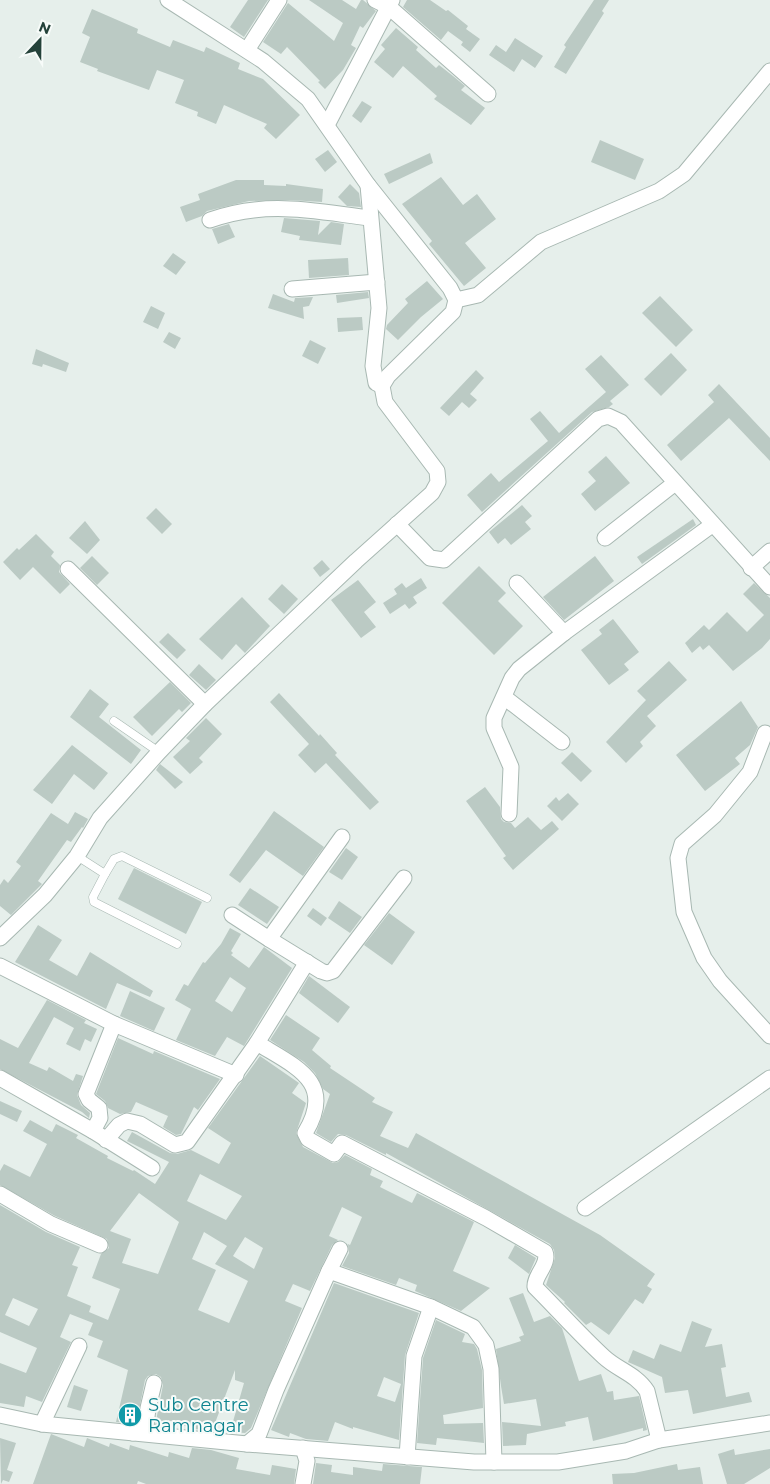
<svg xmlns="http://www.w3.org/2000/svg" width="770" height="1484" font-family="Montserrat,sans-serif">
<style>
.building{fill:#bbcac4;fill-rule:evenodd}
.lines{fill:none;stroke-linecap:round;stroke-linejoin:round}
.service-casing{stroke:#a8b8b2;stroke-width:9}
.minor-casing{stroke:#a8b8b2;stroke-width:17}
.tertiary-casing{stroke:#a8b8b2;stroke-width:17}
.service{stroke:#fff;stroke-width:8}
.minor{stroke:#fff;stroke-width:15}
.tertiary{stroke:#fff;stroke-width:15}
.labels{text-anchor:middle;stroke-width:4;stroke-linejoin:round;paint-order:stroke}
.culture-label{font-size:18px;fill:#0d838f;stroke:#f7fbf9;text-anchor:start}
</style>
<rect width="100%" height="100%" fill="#e6efeb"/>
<!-- building -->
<g class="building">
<path d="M248,0H268L244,37L230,27Z"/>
<path d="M309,0H342L356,9L361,0H363L376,11L363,28L360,26L351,45L356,48L343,70L325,89L318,82L320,81L287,47L281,54L263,42L288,3L334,41L343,23Z"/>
<path d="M407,0H430L446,11L448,10L468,26L466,29L480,39L470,52L461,45L463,42L448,31L441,40L403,7Z"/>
<path d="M594,0H609L602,11L604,13L566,74L554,67L566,47L564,45Z"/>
<path d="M92,9L138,29L137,33L170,47L173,40L204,52L206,47L240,63L238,69L263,79L300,115L276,139L264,128L267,124L224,105L216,124L197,116L198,112L175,103L184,80L157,70L149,90L97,71L98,69L80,62L90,37L82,33Z"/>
<path d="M396,28L418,47L416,50L436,68L439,65L453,76L465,86L461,90L485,108L471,125L434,99L437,96L403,66L393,78L374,62L385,49L381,45Z"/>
<path d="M515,38L543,56L535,68L522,59L514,72L489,55L496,45L506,52Z"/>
<path d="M362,101L372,107L361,123L352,116Z"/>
<path d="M600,140L644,159L635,180L591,162Z"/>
<path d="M328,150L337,162L325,172L315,159Z"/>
<path d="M430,153L433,163L389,184L384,174Z"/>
<path d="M441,177L463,205L477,194L496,219L465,243L486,268L464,286L429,244L432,241L402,204Z"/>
<path d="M236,180H264V185L286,186V184L323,189L322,202L290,200L249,201L207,211L202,216L186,222L180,207L200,200L198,194Z"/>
<path d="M350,184L359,193L361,207L347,206L338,197Z"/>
<path d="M284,218L320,221L318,235L331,222L344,224L341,245L299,240L300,236L281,232Z"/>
<path d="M229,224L235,237L218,244L212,229Z"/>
<path d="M173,253L186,262L176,275L163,266Z"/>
<path d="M348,258L349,275L309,278L308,260Z"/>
<path d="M427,281L443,299L421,317L398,340L386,329L387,325L408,303L405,299Z"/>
<path d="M368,292L369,298L337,303L336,295Z"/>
<path d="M273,294L294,302L295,298L313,297L309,306L303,307L304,319L268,308Z"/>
<path d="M660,296L693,330L676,347L642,313Z"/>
<path d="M151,306L165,313L158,329L143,322Z"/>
<path d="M362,317L363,330L338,332L337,318Z"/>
<path d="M169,332L181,338L175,349L163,342Z"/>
<path d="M310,340L326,348L318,364L302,356Z"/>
<path d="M36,349L69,363L66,372L43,364L42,367L32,364Z"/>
<path d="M671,353L687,370L661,396L644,379Z"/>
<path d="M601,355L629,385L610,401L613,404L609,407L592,412L482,512L467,495L491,473L499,482L548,441L530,419L540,411L559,433L606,392L585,369Z"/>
<path d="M476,370L484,378L470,394L477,400L469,408L462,402L449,416L440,408Z"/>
<path d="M719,384L770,438V461L729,418L681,461L667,445L714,402L708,395Z"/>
<path d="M606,456L630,483L595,511L581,494L596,481L588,472Z"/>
<path d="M522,505L532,516L525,522L531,529L511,545L505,538L498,544L489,532Z"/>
<path d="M156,508L172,524L162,534L146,518Z"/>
<path d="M693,519L696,525L642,564L637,557Z"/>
<path d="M85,521L100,540L87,554L69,538Z"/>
<path d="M36,534L54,552L51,556L60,565L59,572L70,584L60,594L33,567L20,580L3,562L17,548L19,550Z"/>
<path d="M92,556L109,573L97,585L80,568Z"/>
<path d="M595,556L614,581L564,620L543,597Z"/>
<path d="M322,560L330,569L320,577L313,568Z"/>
<path d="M479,566L506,593L498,601L523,626L494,655L442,603Z"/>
<path d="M421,578L427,588L413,597L417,603L409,609L405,604L390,614L383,603L397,594L394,589L402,583L406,588Z"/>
<path d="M358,580L376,602L364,612L376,627L361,638L331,600Z"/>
<path d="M754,583L770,598V639L762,648L733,671L709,645L703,650L700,646L692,653L685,643L704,625L709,630L727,612L747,632L764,615L743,594Z"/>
<path d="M282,584L298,599L284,614L268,599Z"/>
<path d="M242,597L270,626L245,653L236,644L222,660L199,639Z"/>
<path d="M613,619L639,652L624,664L629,670L609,685L581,650L602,634L599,630Z"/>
<path d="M168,633L186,650L177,659L159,642Z"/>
<path d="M669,661L687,680L647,716L656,726L640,742L643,746L626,763L606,742L646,700L637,691Z"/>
<path d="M199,664L216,680L206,690L189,675Z"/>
<path d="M170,682L191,703L182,712L179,709L152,736L133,717Z"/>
<path d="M90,689L109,704L99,717L141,750L131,764L70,717Z"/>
<path d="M279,693L319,736L320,734L337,753L335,755L379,802L370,810L326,763L315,773L298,755L309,744L270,702Z"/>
<path d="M741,701L758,727L750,745L735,758L740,764L705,791L676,755Z"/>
<path d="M206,718L222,734L199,758L203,762L190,774L173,757L190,741L186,738Z"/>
<path d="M72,745L108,773L94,790L74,774L52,804L33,790Z"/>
<path d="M572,752L592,771L581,782L561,763Z"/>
<path d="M160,764L183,782L175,789L156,770Z"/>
<path d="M485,787L500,807L501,819L504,822L511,823L515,828L528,817L541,830L552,821L559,829L513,870L503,858L506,856L466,801Z"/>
<path d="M568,793L579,804L562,821L547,806L556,797L559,801Z"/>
<path d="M274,811L324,847L303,876L266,850L240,883L229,875Z"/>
<path d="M75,812L88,819L83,828L82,827L71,842L67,840L38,881L42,884L11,915L0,906V885L4,879L8,883L21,866L16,862L51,813L68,824Z"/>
<path d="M346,848L358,857L342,880L329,872Z"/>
<path d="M134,868L202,902L186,934L118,899Z"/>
<path d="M250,888L279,907L267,924L238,905Z"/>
<path d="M339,901L362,917L350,933L328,918Z"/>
<path d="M313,908L327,918L321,926L307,916Z"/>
<path d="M389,913L415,932L392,965L364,945Z"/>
<path d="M38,925L62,940L49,960L77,976L90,952L153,991L150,997L117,983L106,1009L15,962Z"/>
<path d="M230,928L241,934L231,951L233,953L231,955L249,968L264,947L292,968L244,1046L227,1037L215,1056L176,1040L191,1009L175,1000L184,984L188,986L203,962L205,963L221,944ZM230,977L246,988L232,1012L215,1001Z"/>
<path d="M309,976L350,1007L338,1023L299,993Z"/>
<path d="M130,991L165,1008L154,1031L120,1016Z"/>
<path d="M47,1000L86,1020L84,1023L97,1029L91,1042L85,1039L80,1051L66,1044L74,1028L54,1017L29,1063L47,1071L49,1067L73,1081L76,1074L83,1076L77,1095L81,1105L90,1113L89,1118L82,1112L0,1069V1039L18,1048Z"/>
<path d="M286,1015L320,1038L312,1050L331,1066L330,1068L375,1098L372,1102L393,1112L380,1136L408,1148L416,1133L600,1235L655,1274L647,1286L652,1289L643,1304L635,1299L609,1335L591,1322L586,1325L564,1303L565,1302L546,1285L555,1258L554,1250L550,1244L386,1153V1155L346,1135L338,1134L331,1142L316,1133L330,1094L323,1089L315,1073L304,1062L270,1040Z"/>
<path d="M118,1038L153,1054L154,1051L220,1079L198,1110L194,1107L181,1134L176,1135L163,1127L168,1116L136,1102L131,1112L120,1114L108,1108L105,1101L96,1094Z"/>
<path d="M260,1056L299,1083L292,1093L306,1103L296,1133L303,1147L333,1163L338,1162L345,1155L372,1169L370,1175L383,1181L380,1187L412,1203L417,1193L474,1222L453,1271L490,1288L461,1311L415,1291L417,1285L399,1278L396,1285L342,1266L349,1253L348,1244L350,1245L362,1217L342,1207L329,1236L338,1240L332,1245L310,1291L293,1284L285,1301L302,1308L251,1428L245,1433L230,1432L244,1383L235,1380V1370L212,1431L194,1429L168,1420L166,1427L155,1426L163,1385L161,1377L156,1374L148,1376L145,1380L137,1420L131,1423L116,1422L128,1370L97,1357L103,1341L88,1335L93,1323L70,1314L60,1337L71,1342L42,1402L26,1396L24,1407L0,1403V1363L26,1373L37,1348L0,1332V1205L46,1232L80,1247L72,1265L78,1267L67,1296L91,1306L89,1312L108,1320L120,1289L92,1278L101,1254L109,1248L107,1239L55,1216L0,1185V1171L4,1164L30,1177L47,1144L23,1131L30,1120L52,1132L56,1124L78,1135L76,1138L108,1156L107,1158L133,1171L134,1170L155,1184L169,1162L127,1141L132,1132L170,1153L177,1154L191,1150L219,1164L231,1143L208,1128ZM200,1174L242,1196L226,1220L187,1201ZM139,1193L179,1222L158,1274L122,1263L131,1239L110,1231ZM204,1232L227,1246L215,1264L248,1281L229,1323L198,1310L216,1270L192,1259ZM245,1237L263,1248L254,1269L233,1256ZM13,1298L38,1309L29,1326L5,1315Z"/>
<path d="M0,1101L22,1111L17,1122L0,1114Z"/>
<path d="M515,1245L536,1258L529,1274L508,1258Z"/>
<path d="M334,1283L419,1313L405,1355L399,1440L353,1427V1429L335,1422L328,1441L306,1439L290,1433L289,1437L271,1430ZM384,1377L401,1384L395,1402L377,1396Z"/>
<path d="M523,1293L534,1322L550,1316L562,1328L579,1381L601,1374L607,1392L613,1391L614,1400L639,1396L647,1430L643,1431V1428L593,1441L588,1417L565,1422L566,1426L527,1434L526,1445L503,1446L502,1422L541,1426L536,1399L504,1404L501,1386L496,1349L521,1341L519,1337L524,1335L509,1298Z"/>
<path d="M436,1320L465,1334L462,1342L474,1344L477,1349L482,1370L483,1408L443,1415L444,1424L483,1423L484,1443L437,1438L436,1445L417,1443L423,1358Z"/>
<path d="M692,1321L712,1329L705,1347L722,1344L726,1367L721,1368L726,1397L749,1392L752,1402L693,1414L688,1390L665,1393L662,1377L628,1362L633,1350L654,1359L660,1344L681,1352Z"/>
<path d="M74,1385L88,1390L81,1411L67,1407Z"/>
<path d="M51,1434L84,1447L87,1438L109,1447L110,1443L129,1450L130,1445L168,1457L169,1452L189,1458L192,1448L211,1450L239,1458L236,1469L270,1475L272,1465L296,1469L294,1484H146L138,1481L137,1484H33Z"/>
<path d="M0,1438L16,1443L7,1470L13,1472L9,1482L3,1480L1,1484Z"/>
<path d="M734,1449L735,1455L770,1449V1468L744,1484H727L718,1454Z"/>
<path d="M316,1463L332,1465L331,1472L353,1475V1467L382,1471L383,1464L422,1467L420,1484H313Z"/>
<path d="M677,1464L678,1470L700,1467L703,1484H613L612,1474L634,1473Z"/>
</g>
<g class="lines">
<!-- service casing -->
<g class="service-casing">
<g id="service">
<path d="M114,721L159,752"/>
<path d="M77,856L105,874L114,859L122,856L207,898"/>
<path d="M105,874L93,897L94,902L177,944"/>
</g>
</g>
<!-- minor casing -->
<g class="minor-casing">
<g id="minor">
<path d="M375,0L389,7L488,94"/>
<path d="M247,50L279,0"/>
<path d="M327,125L392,0"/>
<path d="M368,185L379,308L373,366L376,383L382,386"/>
<path d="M210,220C267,200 312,211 370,218"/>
<path d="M292,289L377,282"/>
<path d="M456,300L478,295L541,242L659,191L684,174L770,71"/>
<path d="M397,524L430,558L444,560L598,419L608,416L621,422L770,587"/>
<path d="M605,538L675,483"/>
<path d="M751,568L770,551"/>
<path d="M68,569L205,704"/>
<path d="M517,583L564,633"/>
<path d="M504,697L562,742"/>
<path d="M765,733L750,772L715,815L682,844L678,858L684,912L704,958L720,981L770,1036"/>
<path d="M509,814L511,767L494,728V718L512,678L519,669L564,633L712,525"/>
<path d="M342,837L269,939L321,971L327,973L333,971L404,878"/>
<path d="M232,915L269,939"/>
<path d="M0,966L114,1024L236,1075"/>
<path d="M257,1043C296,1067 336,1082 305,1133L308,1139L334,1154L342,1143L486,1218L545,1252C550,1264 534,1275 535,1287C558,1310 580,1335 604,1357C618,1370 636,1374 647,1391L659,1440"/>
<path d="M0,1078L93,1131L152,1168"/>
<path d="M93,1131L100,1118L99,1108L89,1100L86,1094L114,1024"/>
<path d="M106,1140L119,1125L127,1121L140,1124L175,1145L187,1142L257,1043L307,962"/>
<path d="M0,1194L51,1224L100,1245"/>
<path d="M585,1208L770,1078"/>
<path d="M329,1271L340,1249"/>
<path d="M42,1424L79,1346"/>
<path d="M133,1433L146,1426L148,1408L154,1383"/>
<path d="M247,1444L259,1434L276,1390L329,1271L431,1307L473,1327L486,1345L491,1369L494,1462"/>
<path d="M303,1448L307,1461L303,1484"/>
<path d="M407,1457L414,1356L431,1307"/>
</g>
</g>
<!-- tertiary casing -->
<g class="tertiary-casing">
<g id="tertiary">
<path d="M0,938L45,895L77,856L100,818L159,752L205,704L356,561L432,493L438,482L437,471L385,402L382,386L388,376L453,312L456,300L450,288L368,185L308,99L263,61L168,0"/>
<path d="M0,1415L42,1424L247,1444L474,1462H558L626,1451L659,1440L770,1423"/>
</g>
</g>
<!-- service -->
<use href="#service" class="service"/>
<!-- minor -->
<use href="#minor" class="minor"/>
<!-- tertiary -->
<use href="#tertiary" class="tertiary"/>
</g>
<!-- icons -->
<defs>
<g id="building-disc" transform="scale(1.25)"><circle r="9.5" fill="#0f9aa8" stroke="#f7fbf9"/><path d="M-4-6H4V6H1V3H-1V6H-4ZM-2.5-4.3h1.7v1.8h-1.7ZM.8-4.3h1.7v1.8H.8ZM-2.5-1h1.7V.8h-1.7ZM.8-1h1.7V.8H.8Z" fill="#fff"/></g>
</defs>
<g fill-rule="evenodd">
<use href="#building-disc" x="130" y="1415"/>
</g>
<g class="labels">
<!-- culture labels -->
<g class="culture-label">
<text x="148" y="1411">Sub Centre<tspan x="148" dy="21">Ramnagar</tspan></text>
</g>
</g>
<!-- north arrow -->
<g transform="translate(40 40) rotate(22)" stroke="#f7fbf9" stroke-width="4" paint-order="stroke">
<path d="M0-4L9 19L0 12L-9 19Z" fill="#24423a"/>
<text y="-8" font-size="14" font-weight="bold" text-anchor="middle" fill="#24423a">N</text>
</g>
</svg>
